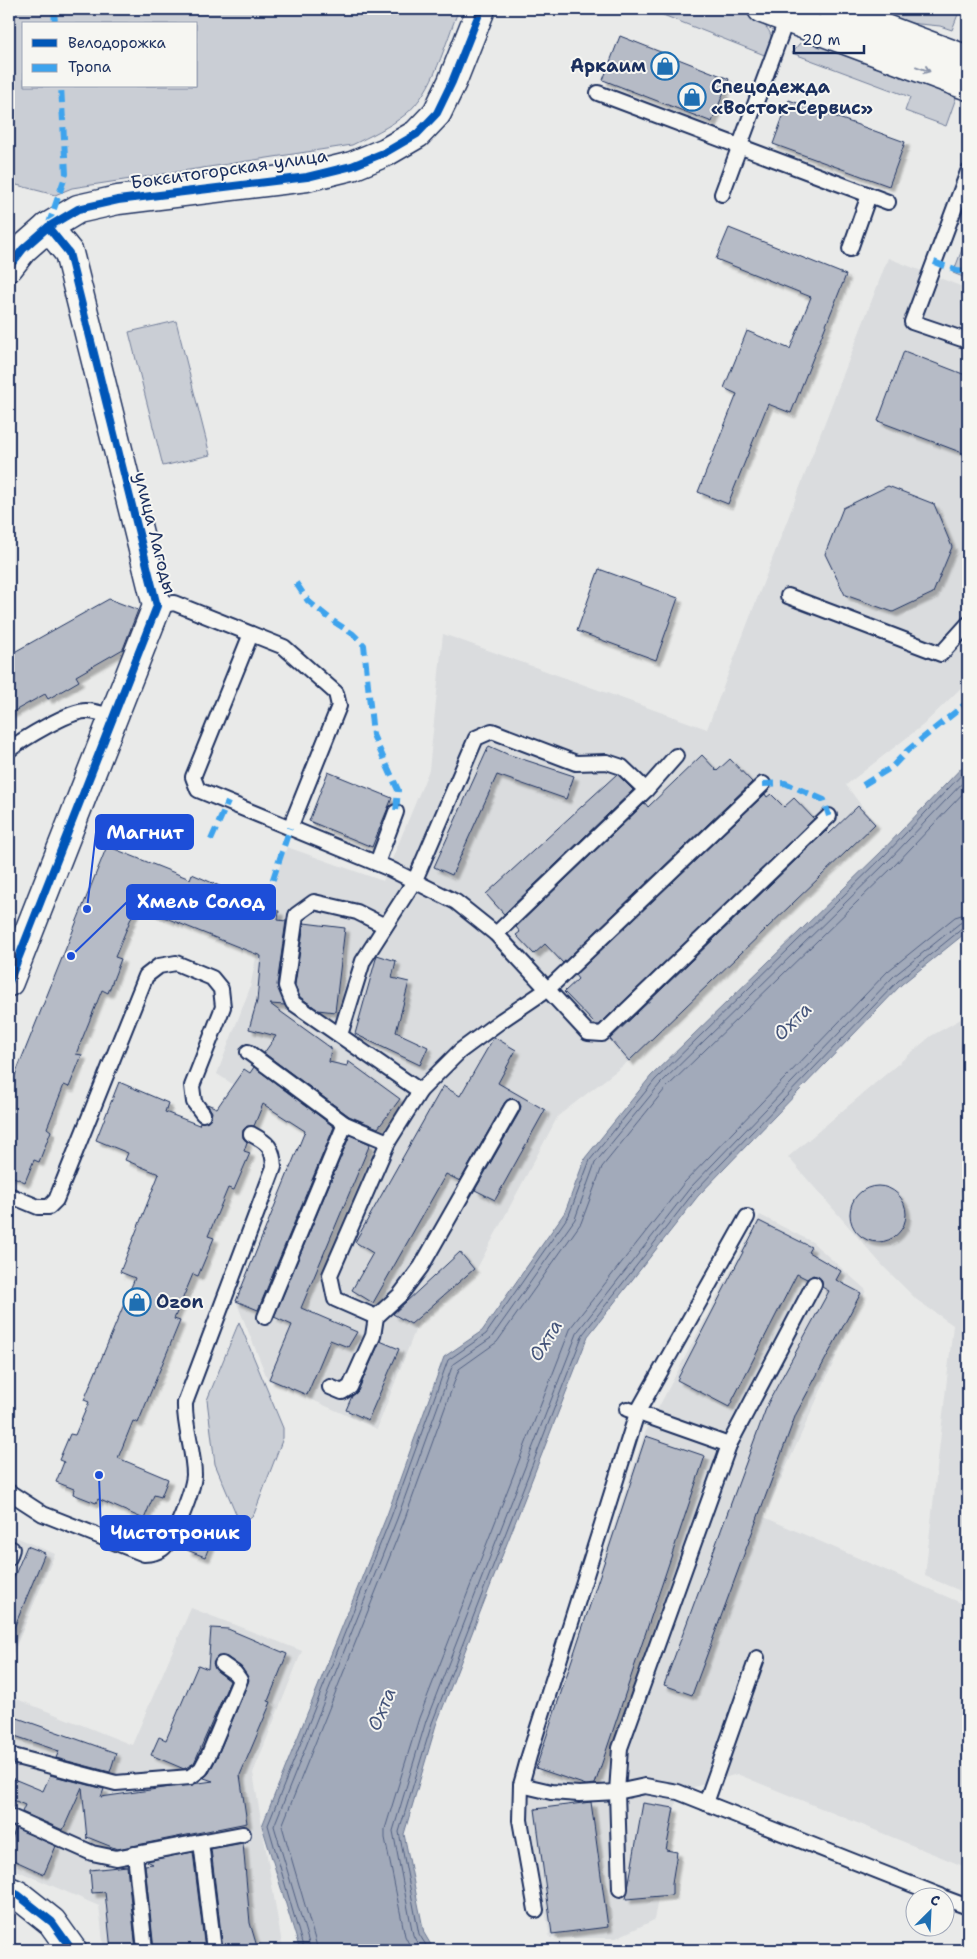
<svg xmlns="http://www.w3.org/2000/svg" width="977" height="1959" font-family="'Shantell Sans',sans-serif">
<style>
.built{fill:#dadcde}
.green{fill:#caced5;stroke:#727e9a;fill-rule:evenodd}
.water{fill:#a2aaba;stroke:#6c7995}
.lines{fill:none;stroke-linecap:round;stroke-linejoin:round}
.shore{stroke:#516083;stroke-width:1}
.building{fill:#b6bbc6;stroke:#1b2f5e;filter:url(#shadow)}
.lane-casing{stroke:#1b2f5e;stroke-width:18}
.street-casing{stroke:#1b2f5e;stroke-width:31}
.primary-casing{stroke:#1b2f5e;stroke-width:31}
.lane{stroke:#f6f6f2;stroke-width:14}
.street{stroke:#f6f6f2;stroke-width:28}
.primary{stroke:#f6f6f2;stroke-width:28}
.quiet{stroke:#3da3ed;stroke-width:6;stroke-dasharray:12 6;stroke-linecap:butt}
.cycleway-casing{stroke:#f6f6f2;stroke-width:11}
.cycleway{stroke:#0057b8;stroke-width:8}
.oneway{stroke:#8892a8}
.labels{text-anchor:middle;stroke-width:4;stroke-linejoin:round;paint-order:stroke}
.poi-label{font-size:18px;font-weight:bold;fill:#1b2f5e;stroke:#f6f6f2;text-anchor:start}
.street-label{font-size:18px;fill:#1b2f5e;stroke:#f6f6f2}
.water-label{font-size:19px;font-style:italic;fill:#44547a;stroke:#f6f6f2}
.leader{fill:none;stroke:#1d4ed8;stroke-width:2}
.callout-dot{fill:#1d4ed8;stroke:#f6f6f2;stroke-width:2}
.callout{fill:#1d4ed8;stroke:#1d4ed8;stroke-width:2}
.callout-label{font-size:19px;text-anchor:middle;font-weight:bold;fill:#fff}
</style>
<defs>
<filter id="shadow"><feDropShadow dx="4.5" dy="4.5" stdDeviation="1" flood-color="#0004"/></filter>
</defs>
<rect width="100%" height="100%" fill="#e9eae9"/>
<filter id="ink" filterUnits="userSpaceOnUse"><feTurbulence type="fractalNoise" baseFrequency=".02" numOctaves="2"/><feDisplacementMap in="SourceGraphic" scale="10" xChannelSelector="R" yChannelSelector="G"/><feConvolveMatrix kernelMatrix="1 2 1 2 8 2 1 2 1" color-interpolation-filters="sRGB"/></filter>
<g filter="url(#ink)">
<!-- built -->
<g class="built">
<path d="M888,258L968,289V681L923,725L846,785L875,824L629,1061L558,1116L474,1274L418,1323L377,1429L268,1380L236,1301L305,1131L217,1074L250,988L268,897L287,847L383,881L429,770L443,634L707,729Z"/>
<path d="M968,1015V1594L925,1576L953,1325L917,1300L882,1265L788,1157L931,1036Z"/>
<path d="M760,1215L812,1242L866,1290L764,1517L968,1606V1868L737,1774L678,1792L654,1920L616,1938H550L528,1814L533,1769L644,1435Z"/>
<path d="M9,1534L55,1554L9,1663Z"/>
<path d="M191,1608L302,1651L253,1773L283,1950H104L99,1906L9,1867V1696L132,1745Z"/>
</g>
<!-- green -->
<g class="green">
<path d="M9,9H459C445,43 434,91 406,114C390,127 370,136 352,145L72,188L55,195L9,183ZM24,24H196V86H24Z"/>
<path d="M648,9C673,9 703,6 728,9C741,10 765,21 770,33C773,40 769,49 767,56Z"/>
<path d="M870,9H960L952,30L940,26L909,23Z"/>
<path d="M806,40L815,41L957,95L946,126L905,111L910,97L792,53L799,44Z"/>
<path d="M968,234V279L953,273Z"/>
<path d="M176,321L210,455L163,466L129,332Z"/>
<path d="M239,1322L283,1428V1438L254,1514C249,1520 244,1520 237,1516L215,1464L207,1400Z"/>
</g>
<!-- water -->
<path class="water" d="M968,761V931L902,984L698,1196L588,1336L436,1725L404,1834L424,1933L434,1950H300L262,1826L387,1515L444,1357L482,1331L565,1212L585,1158L651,1076L880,853Z"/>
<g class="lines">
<!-- shore -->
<g class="shore">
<path d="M304,1950L268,1825L391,1517L448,1360L486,1334L569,1215L590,1160L655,1080L884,856L968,768"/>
<path d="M311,1950L274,1826L397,1519L453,1364L491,1338L575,1219L595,1163L660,1084L888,861L968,777"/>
<path d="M318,1950L282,1826L404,1521L459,1369L497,1342L581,1223L602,1167L665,1089L894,866L968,788"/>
<path d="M412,1950L405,1936L385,1838V1829L419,1718L571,1327L684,1183L888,971L955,917L968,913"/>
<path d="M421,1950L413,1935L393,1831L426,1721L578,1331L690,1188L894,976L960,923L968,921"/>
<path d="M429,1950L419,1934L399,1832L432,1723L583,1334L694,1192L898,981L963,928L968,927"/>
</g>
</g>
<!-- building -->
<g class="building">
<path d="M620,36L729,79L712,122L603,80Z"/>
<path d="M789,100L905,142L889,186L773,144Z"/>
<path d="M729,228L846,275L791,413L768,404L728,504L698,492L737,394L724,388L747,331L790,349L811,297L716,259Z"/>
<path d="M904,351L968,376V455L878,421Z"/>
<path d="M888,486L934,504L952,547L933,593L893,612L845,595L825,554L843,508Z"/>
<path d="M599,569L678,598L656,660L577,631Z"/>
<path d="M109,599L138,610L123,649L76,676L79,681L48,699L45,694L9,714V655Z"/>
<path d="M489,746L507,754L574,776L566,799L497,775L452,875L434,867Z"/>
<path d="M702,755L717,771L730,759L752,782L563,963L545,944L534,954L516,935L520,932L516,927L645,803L648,807Z"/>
<path d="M328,772L392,798L372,847L309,821Z"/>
<path d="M617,774L633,790L504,914L486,894Z"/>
<path d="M765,794L767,797L771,794L784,807L794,798L814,819L599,1025H596L564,992L578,979L575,975Z"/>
<path d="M858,806L875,824L629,1061L610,1039L826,831L829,834Z"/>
<path d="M107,846L190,879L192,874L224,888L222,892L267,910L279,911L278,920L286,921L277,985L285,1005L270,1004L331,1048L329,1062L347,1066L348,1061L400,1099L378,1128L349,1116L264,1053L276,1036L249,1029L257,1001L261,956L136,906L115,957L121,959L108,993L102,990L76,1054L82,1055L69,1087L64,1085L47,1128L51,1131L39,1162L34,1160L25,1182L9,1175V1090Z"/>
<path d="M304,923L345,928L335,1012L318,1010L300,997L295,985Z"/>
<path d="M377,955L396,961L392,978L409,982L396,1032L428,1047L420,1065L355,1034Z"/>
<path d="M494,1037L516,1050L498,1083L545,1110L495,1200L475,1190L520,1111L521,1106L517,1100L511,1098L505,1102L460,1181L446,1174L373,1303L352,1290L373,1253L355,1242L443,1086L460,1096Z"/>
<path d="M254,1067L334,1127L258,1310L236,1301L305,1131L263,1104L254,1126H247L243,1130V1138L247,1142L244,1151L250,1153L234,1190L228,1188L208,1236L214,1238L198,1276L193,1274L174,1319L180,1321L138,1423L133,1421L118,1458L168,1479L161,1497L154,1495L144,1519L98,1499L96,1503L73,1494L74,1489L56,1482L64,1462L59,1460L70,1434L75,1435L89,1402L84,1400L135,1278L120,1272L159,1174L125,1160L128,1153L96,1140L119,1082L168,1103L165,1112L199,1125L200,1122L208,1121L211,1117L212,1112L207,1104L217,1108L244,1069L250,1073Z"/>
<path d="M350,1135L370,1144L301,1308L357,1332L348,1347L330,1340L307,1395L269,1379L292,1325L274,1317Z"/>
<circle cx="878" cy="1214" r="28"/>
<path d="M759,1221L811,1247L808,1252L841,1271L836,1280L861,1293L796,1414L692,1695L664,1685L768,1403L829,1291L822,1287V1280L818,1277L813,1275L807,1279L797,1274L729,1407L677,1380Z"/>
<path d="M460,1252L474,1269L411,1324L393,1314Z"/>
<path d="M380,1341L399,1349L368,1420L346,1410L352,1396L358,1391Z"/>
<path d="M646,1436L705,1456L595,1784L586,1785L536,1768Z"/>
<path d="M195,1533L212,1540L205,1557L187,1550Z"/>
<path d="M27,1546L45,1553L9,1640V1589Z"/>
<path d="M211,1628L228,1629L287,1654L268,1701L271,1702L240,1775L247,1823L117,1849L87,1837V1839L82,1787L63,1830L22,1812L25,1805L9,1798V1777L43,1791L50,1775L104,1789L101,1797L213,1781L204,1778L209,1773L217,1757L249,1680L242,1668L227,1657L218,1656L213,1663L217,1671L230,1681L194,1763L184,1769L151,1755L159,1737L166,1740L198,1665L208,1669Z"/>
<path d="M9,1715L116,1753L110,1772L56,1758L59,1751L9,1734Z"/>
<path d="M591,1802L608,1927L552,1934L535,1809Z"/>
<path d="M643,1803L674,1808L666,1850L677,1852L672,1883V1895L626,1899Z"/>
<path d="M16,1828L56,1846L44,1874L9,1858V1845Z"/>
<path d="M243,1843L250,1923L258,1950H223L211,1849Z"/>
<path d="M193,1852L205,1950H154L145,1865L153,1864L147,1861Z"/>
<path d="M127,1866L136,1950H111L105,1892L92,1893L90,1870Z"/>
</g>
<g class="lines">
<!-- lane casing -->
<g class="lane-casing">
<g id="lane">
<path d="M598,93L888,202"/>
<path d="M968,172L912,322L968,341"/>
<path d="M722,194L787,18"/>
<path d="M850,249L869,195"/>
<path d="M788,596L941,654L968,624"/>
<path d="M157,606L174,603L284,647L336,693L339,706L290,828"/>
<path d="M251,634L193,777L198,790L388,868L456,902L496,934L588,1033L602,1034L829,816"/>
<path d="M9,750C23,739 69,711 86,711C96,711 104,714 113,717"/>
<path d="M377,863L396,812"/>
<path d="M385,926L357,912L314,902L296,915L286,986L293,1003L420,1091"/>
<path d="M496,934L646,790L676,756"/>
<path d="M340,1035L363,961L415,880L476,738L492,731L576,763L607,762L622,767L646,790"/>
<path d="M248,1052L345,1124L388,1142"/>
<path d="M9,1195L38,1207H49L56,1200L146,976L159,966L176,963L212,978L221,989L223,1007L192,1086L194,1102L203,1114"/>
<path d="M265,1317L345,1124"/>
<path d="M376,1317L335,1299L330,1275L388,1142L420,1091L460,1051L502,1020L548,989L763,784"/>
<path d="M330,1387L342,1392L350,1387L373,1336L376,1317L400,1295L421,1267L512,1107"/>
<path d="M627,1409L729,1445"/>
<path d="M9,1492L43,1514L144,1554C151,1554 156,1553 162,1549C174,1541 193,1490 194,1475C194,1451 184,1427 185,1403L274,1167C273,1147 268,1143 251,1134"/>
<path d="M9,1558L12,1549"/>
<path d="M9,1755L116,1783L190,1777L201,1769L209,1754L240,1680L235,1673L222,1664"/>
<path d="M521,1785L551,1792L579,1794L617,1792L645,1786L678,1792L941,1896"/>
<path d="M706,1803L757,1658"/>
<path d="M9,1816L92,1853L116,1858L243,1834"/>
<path d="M201,1842L214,1950"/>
<path d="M135,1854L145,1950"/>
<path d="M620,1889L617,1792L620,1748L729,1445L814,1284"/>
<path d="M944,1898L968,1907"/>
<path d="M536,1910L520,1820L521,1785L529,1756L637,1413L747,1217"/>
</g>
</g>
<!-- street casing -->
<g class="street-casing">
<g id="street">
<path d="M9,267L23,249L48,227L78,209L118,200L307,177L352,166L386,152L417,134L437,113L452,82L481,9"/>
<path d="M9,982L157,606L69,253L48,227"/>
<path d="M9,1891L18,1895L52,1922L72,1950"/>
</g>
</g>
<!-- primary casing -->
<g class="primary-casing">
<g id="primary">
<path d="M762,9L968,86"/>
<path d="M832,9L968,60"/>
</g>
</g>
<!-- lane -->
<use href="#lane" class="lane"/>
<!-- street -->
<use href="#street" class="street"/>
<!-- primary -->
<use href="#primary" class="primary"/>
<!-- quiet -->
<g class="quiet">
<path d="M54,9L55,24"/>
<path d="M48,226L66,174L61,86"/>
<path d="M934,262L957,271L968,272"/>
<path d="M296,583L308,601L333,621L353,634L364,645L373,735L398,790L396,812"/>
<path d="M763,784L785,783L824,800L829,816"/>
<path d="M863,785L892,767L908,750L968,702"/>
<path d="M211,840L228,802"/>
<path d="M267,897L290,828"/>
</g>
<!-- cycleway casing -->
<g class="cycleway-casing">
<g id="cycleway">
<path d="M9,267L23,249L48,227L78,209L118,200L307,177L352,166L386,152L417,134L437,113L452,82L481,9"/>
<path d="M9,982L157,606L69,253L48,227"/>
<path d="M9,1891L18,1895L52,1922L72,1950"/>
</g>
</g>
<!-- cycleway -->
<use href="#cycleway" class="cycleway"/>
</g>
<!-- one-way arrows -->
<defs><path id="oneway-shaft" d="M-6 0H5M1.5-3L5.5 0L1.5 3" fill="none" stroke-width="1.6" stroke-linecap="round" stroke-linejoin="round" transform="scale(1.25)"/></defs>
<use class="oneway" href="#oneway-shaft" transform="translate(923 69) rotate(20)"/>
</g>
<!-- icons -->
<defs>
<g id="shop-ring" transform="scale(1.4375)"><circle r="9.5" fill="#f6f6f2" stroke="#1f6fb2" stroke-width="1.5"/><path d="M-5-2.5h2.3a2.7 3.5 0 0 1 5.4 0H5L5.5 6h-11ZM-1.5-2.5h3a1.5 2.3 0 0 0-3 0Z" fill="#1f6fb2"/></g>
</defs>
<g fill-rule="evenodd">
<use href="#shop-ring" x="665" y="66"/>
<use href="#shop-ring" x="692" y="97"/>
<use href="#shop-ring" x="137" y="1302"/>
</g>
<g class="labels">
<!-- poi labels -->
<g class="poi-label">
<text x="646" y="72" text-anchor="end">Аркаим</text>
<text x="711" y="93">Спецодежда<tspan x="711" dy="21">«Восток-Сервис»</tspan></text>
<text x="156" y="1308">Ozon</text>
</g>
<!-- street labels -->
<g class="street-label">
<text transform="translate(229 169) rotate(-8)" y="6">Бокситогорская улица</text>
<text transform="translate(155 533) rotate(76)" y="6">улица Лагоды</text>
</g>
<!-- water labels -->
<g class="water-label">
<text transform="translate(792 1021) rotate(-45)" y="7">Охта</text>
<text transform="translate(545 1340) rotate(-58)" y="7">Охта</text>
<text transform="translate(381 1709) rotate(-67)" y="7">Охта</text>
</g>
</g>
<!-- callouts -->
<path class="leader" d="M87 909L96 832M71 956L127 902M99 1475L101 1533"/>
<g class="callout-dot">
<circle cx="87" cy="909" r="5"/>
<circle cx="71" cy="956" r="5"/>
<circle cx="99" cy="1475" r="5"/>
</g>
<g class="callout">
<rect x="96" y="815" width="97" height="34" rx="5"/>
<rect x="127" y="885" width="148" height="34" rx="5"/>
<rect x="101" y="1516" width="149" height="34" rx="5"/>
</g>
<g class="callout-label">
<text x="145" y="839">Магнит</text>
<text x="201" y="908">Хмель Солод</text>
<text x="175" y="1539">Чистотроник</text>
</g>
<!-- margin -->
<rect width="977" height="1959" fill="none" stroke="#f6f6f2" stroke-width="30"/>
<rect x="15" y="15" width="947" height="1929" fill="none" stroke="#1b2f5e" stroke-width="2" filter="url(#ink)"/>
<!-- legend -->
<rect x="22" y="22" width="175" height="65" fill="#f6f6f2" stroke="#9ea6b7"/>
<rect x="32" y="39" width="25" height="8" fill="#0057b8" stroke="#9ea6b7"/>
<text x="68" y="48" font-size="15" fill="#1b2f5e">Велодорожка</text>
<rect x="32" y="64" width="25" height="8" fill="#3da3ed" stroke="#9ea6b7"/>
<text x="68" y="72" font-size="15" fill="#1b2f5e">Тропа</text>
<!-- north arrow -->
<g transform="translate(930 1912) rotate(24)"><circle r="24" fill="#f6f6f2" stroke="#9ea6b7"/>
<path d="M0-4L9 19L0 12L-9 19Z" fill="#1f6fb2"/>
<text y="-8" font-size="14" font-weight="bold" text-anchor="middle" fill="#1b2f5e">С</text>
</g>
<!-- scale -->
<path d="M794 45v8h70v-8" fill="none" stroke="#1b2f5e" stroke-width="2.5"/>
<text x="802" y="45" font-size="15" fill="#1b2f5e" stroke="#f6f6f2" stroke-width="4" paint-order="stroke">20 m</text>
</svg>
